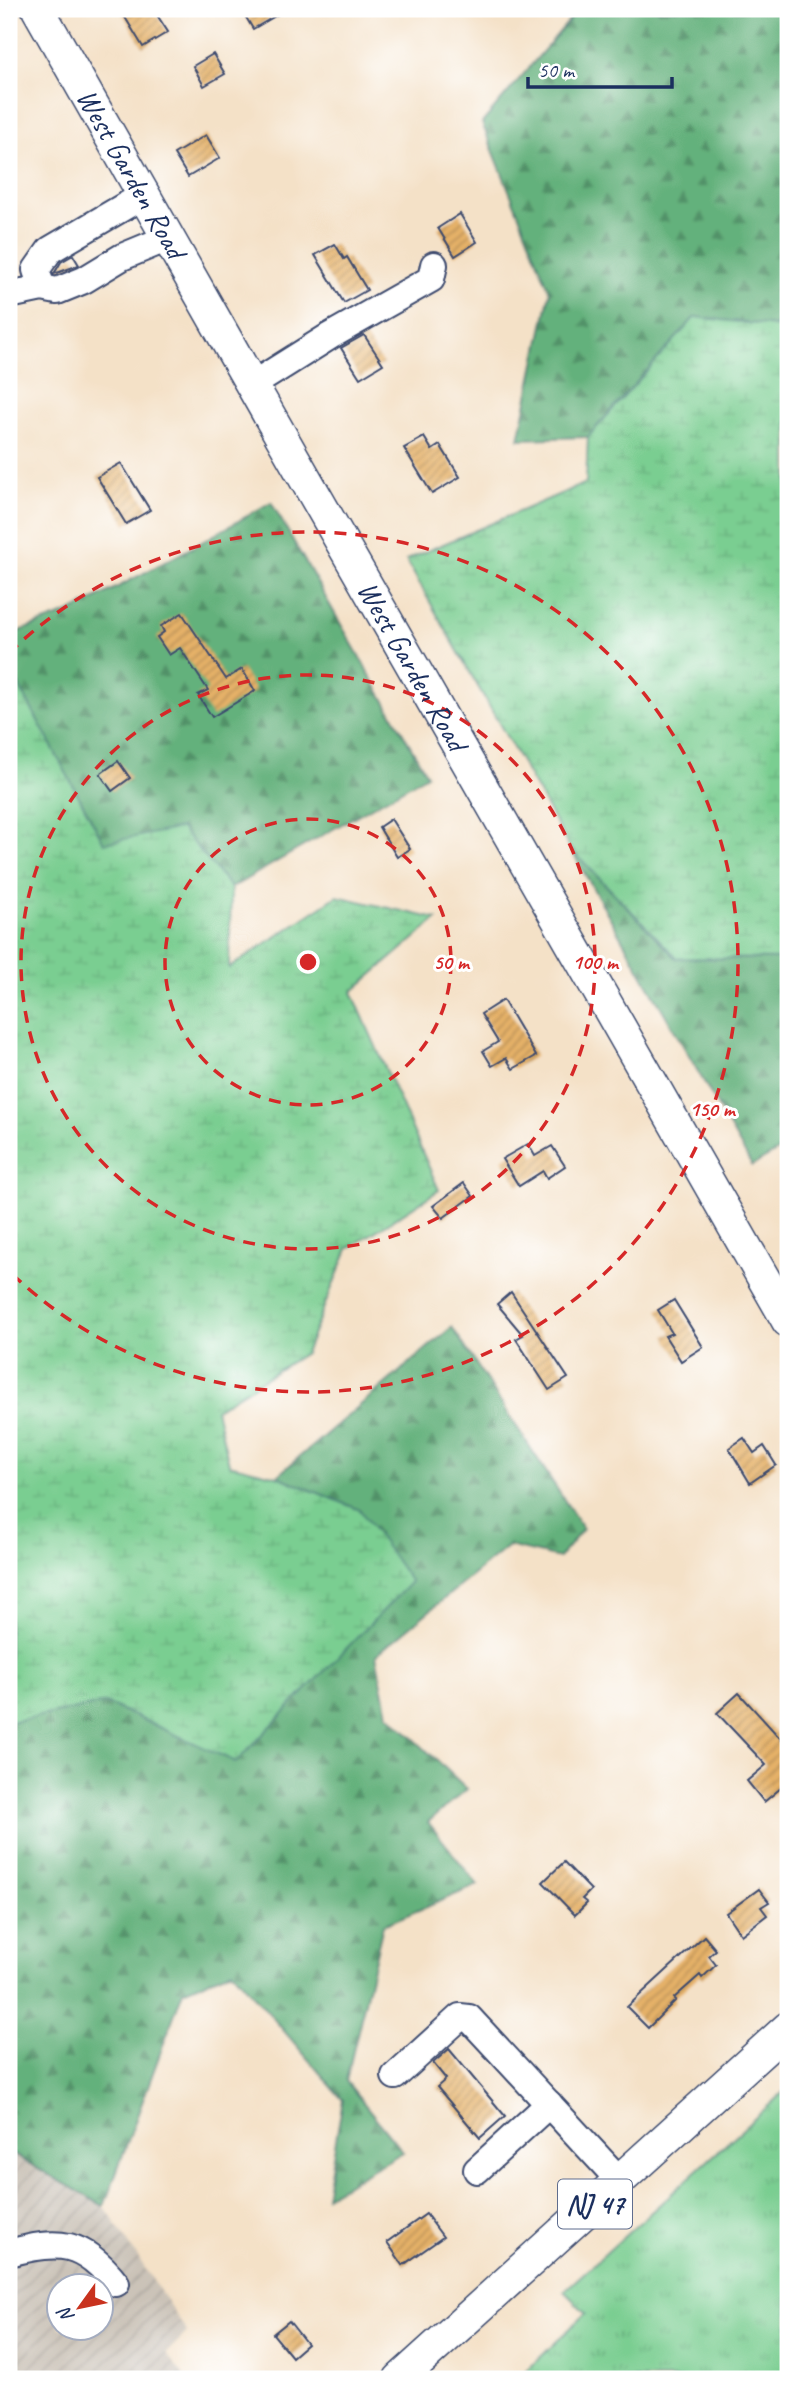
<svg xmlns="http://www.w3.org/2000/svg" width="797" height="2388" font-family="Caveat,sans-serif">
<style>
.industrial{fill:url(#industrial-furrows);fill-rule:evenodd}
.grass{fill:url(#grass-tufts);stroke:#4a7e78;stroke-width:2}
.forest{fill:url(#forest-firs);stroke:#3f706c;stroke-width:2}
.wetland{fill:url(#wetland-marsh);stroke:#4a7e78;stroke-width:2}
.building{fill:url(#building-hatch)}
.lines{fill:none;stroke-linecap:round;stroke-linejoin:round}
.minor-casing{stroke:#3c4a6e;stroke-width:30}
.major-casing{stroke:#3c4a6e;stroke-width:35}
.minor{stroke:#fff;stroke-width:26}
.major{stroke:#fff;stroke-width:32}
.ring{fill:none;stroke:#d62828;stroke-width:3.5;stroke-dasharray:12 9}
.labels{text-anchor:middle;stroke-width:6;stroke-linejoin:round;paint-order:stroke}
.shield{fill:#fff;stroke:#5f6d8e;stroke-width:2}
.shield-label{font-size:28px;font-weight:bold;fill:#1b2f5e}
.street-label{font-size:30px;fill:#1b2f5e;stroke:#fff}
.centre{fill:#d62828;stroke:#fff;stroke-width:3.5}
.ring-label{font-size:21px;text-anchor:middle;font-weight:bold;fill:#d62828;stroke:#fff;stroke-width:6;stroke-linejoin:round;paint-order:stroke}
</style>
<defs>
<pattern id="industrial-furrows" width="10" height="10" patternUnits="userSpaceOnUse" patternTransform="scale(1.75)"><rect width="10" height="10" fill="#cbc3b8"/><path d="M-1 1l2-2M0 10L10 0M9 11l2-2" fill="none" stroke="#aea8a1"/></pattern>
<pattern id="grass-tufts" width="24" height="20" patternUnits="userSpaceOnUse" patternTransform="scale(1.75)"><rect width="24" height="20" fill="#7ace91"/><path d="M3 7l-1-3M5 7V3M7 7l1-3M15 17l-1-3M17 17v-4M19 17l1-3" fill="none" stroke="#69b17f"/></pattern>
<pattern id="forest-firs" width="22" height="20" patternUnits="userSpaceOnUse" patternTransform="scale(1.75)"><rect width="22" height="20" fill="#63b17b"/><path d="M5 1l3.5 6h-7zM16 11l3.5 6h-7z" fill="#519068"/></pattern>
<pattern id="wetland-marsh" width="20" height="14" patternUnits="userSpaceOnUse" patternTransform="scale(1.75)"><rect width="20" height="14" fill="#7ace91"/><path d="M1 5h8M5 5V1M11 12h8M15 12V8" fill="none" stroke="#69b17f"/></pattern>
<pattern id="building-hatch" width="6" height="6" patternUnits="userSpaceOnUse" patternTransform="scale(1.75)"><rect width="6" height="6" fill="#e5b167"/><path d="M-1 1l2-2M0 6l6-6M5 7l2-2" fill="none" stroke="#b99058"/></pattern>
</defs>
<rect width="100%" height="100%" fill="#fff"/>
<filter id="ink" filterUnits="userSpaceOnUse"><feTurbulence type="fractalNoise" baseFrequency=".0143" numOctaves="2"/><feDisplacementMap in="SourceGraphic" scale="14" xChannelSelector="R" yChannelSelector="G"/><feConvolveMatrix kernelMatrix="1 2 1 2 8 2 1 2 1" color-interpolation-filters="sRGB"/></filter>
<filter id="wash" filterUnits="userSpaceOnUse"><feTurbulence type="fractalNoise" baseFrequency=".00686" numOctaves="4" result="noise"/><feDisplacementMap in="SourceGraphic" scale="28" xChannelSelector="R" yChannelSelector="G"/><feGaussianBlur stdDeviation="1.57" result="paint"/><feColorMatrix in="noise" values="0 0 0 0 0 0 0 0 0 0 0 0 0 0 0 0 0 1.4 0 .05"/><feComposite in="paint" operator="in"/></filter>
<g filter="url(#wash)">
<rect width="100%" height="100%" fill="#f4e1c7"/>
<!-- industrial -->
<path class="industrial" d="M9,2152L104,2206L187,2332L166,2353L187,2379H9ZM60,2286H102V2328H60Z"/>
<!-- grass -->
<path class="grass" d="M788,2088V2379H518L586,2313L564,2291Z"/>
<!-- forest -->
<g class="forest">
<path d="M579,9H788V337L783,327L695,317L588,437L519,439L550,292L482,123Z"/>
<path d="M271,502L427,775L231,888L181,828L104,844L9,667V635L71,612L195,546Z"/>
<path d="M570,848L676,958L788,959V1145L752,1166Z"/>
<path d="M452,1327L583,1529L559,1558L508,1546L376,1655L388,1714L467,1789L428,1822L478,1885L383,1925L346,2081L403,2152L326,2196L343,2100L232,1970L183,1991L104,2206L9,2152V1722L106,1703L237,1762L360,1510L277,1476Z"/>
</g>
<!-- wetland -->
<g class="wetland">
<path d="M695,317L784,327L788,337V959L677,958L570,848L406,560L586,483L588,437Z"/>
<path d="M9,667L104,843L181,828L231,888L229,968L337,896L437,919L352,992L439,1190L348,1249L305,1353L216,1409L229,1464L277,1476L360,1510L411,1582L236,1762L106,1703L9,1722Z"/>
</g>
<g id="blocks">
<!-- building -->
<g class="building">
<path d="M120,9H153L168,32L143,47Z"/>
<path d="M241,9H287L253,29Z"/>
<path d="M213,54L225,74L204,86L193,66Z"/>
<path d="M206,135L220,158L188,177L174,154Z"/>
<path d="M460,214L477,242L455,256L438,228Z"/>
<path d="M335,244L344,259L347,257L367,290L344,303L315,255Z"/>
<path d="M73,255L79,265L54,274L61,262Z"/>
<path d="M364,335L383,364L360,378L341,348Z"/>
<path d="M424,437L432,450L440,445L460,477L432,494L404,448Z"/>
<path d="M121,463L150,510L126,524L97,477Z"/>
<path d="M182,613L226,679L242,669L255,691L212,717L198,695L208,690L180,648L169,655L157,637L164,632L161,626Z"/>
<path d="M118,761L130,778L112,791L100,774Z"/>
<path d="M391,819L410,849L397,857L379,827Z"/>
<path d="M503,1000L536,1056L513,1069L506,1058L492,1066L483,1051L498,1042L481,1014Z"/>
<path d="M528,1144L535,1156L552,1146L565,1166L547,1178L543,1171L519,1186L502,1159Z"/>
<path d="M464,1183L473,1196L443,1218L433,1206Z"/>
<path d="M511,1292L568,1378L549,1390L516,1339L523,1335L497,1304Z"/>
<path d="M674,1300L703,1347L681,1361L665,1336L672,1333L658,1310Z"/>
<path d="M744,1438L754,1453L764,1446L776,1465L750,1483L729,1448Z"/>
<path d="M739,1693L788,1747V1782L764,1802L747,1781L766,1765L717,1713Z"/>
<path d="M564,1862L591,1890L582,1899L587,1903L575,1915L543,1882Z"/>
<path d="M759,1889L769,1902L761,1907L767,1915L741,1935L726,1913Z"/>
<path d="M704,1936L716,1950L709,1956L716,1965L702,1978L700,1975L674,1998L676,2000L648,2028L627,2007Z"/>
<path d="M449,2049L505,2116L480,2138L437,2087L446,2079L433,2063Z"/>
<path d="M426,2214L443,2237L403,2265L387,2242Z"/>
<path d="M289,2321L307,2344L292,2357L273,2334Z"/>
</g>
</g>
</g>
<g filter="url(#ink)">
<use href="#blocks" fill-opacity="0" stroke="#3c4a6e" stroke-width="2"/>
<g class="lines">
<!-- minor casing -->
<g class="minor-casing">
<g id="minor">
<path d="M42,288L36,270L50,250L144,195"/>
<path d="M9,295L42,288L57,291L84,280L122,257L168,238"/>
<path d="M252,385L330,336L431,279L434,265"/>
<path d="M395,2076L460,2017L469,2018L620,2181"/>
<path d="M477,2170L549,2104"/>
<path d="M9,2253C59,2239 83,2241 116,2283"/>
</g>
</g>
<!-- major casing -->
<g class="major-casing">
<g id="major">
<path id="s1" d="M38,9L294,459L788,1321"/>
<path d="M400,2379L788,2028"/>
</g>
</g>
<!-- minor -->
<use href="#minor" class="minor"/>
<!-- major -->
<use href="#major" class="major"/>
</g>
</g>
<!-- distance rings -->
<g class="ring">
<circle cx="308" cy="962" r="143"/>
<circle cx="308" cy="962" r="287"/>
<path d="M9 653A430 430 0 1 1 9 1271"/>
</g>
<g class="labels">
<!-- shield labels -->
<rect class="shield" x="558" y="2179.5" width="74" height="49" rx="5"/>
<g class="shield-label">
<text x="595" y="2214">NJ 47</text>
</g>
<!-- street labels -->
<g class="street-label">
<text dy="10" stroke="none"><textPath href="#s1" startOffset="189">West Garden Road</textPath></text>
<text dy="10" stroke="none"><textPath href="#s1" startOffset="756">West Garden Road</textPath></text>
</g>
</g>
<circle cx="308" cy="962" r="10" class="centre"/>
<g class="ring-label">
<text x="451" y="969">50 m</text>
<text x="595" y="969">100 m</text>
<text x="712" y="1116">150 m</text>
</g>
<!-- margin -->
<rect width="797" height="2388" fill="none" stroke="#fff" stroke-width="35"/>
<!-- north arrow -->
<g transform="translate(80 2307) rotate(237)"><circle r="33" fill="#ffffff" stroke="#a4acbf" stroke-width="2"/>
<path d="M0-5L12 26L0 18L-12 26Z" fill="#c8321e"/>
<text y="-10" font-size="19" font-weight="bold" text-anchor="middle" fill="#1b2f5e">N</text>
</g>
<!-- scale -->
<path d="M528 77v10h144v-10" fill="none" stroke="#1b2f5e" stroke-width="3.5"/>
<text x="538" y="77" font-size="21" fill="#1b2f5e" stroke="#ffffff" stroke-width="5" paint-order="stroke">50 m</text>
</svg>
